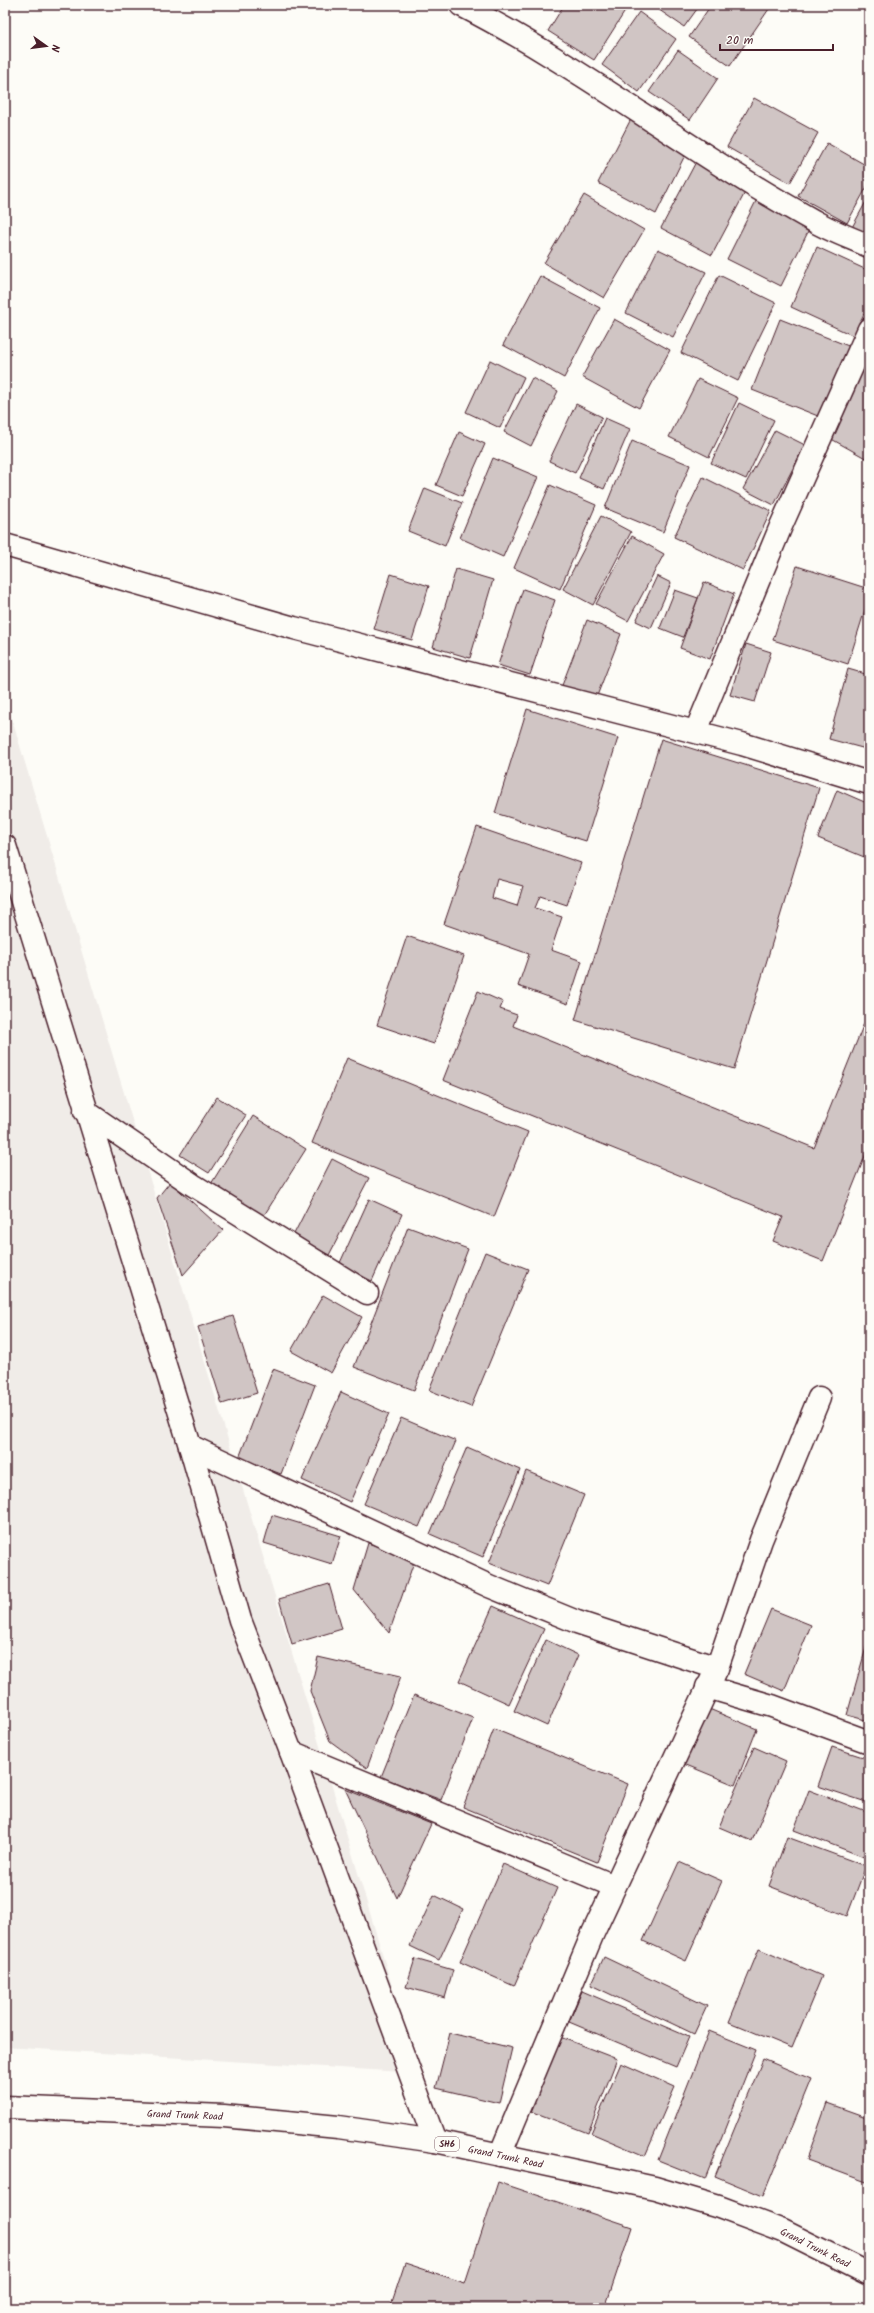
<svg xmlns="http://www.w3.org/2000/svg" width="874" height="2313" font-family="Kalam,sans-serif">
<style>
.built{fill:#f0ece8}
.building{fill:#d0c5c4;stroke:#4a1f2b;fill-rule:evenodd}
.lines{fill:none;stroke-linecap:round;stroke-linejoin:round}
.street-casing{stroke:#4a1f2b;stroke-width:25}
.primary-casing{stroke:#4a1f2b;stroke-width:25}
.street{stroke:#fdfcf7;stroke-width:22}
.primary{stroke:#fdfcf7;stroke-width:22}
.labels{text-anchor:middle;stroke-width:3;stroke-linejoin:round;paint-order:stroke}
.shield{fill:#fdfcf7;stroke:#806168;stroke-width:1}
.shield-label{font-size:9px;font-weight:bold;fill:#4a1f2b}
.street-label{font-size:10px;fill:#4a1f2b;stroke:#fdfcf7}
</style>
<rect width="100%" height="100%" fill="#fdfcf7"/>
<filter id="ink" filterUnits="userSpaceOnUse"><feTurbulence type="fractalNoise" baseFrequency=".025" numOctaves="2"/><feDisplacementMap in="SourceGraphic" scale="8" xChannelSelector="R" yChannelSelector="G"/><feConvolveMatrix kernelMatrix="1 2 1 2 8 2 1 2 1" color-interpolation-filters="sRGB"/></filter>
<g filter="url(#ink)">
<!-- built -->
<path class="built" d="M5,696L418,2073L5,2047Z"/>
<!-- building -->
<g class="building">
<path d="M564,5H629L594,60L548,31Z"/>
<path d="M652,5H700L684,27Z"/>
<path d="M711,5L771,6L730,66L689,37Z"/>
<path d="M639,12L676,39L639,92L602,65Z"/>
<path d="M678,50L718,78L690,120L649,92Z"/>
<path d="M754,98L818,133L790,183L727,147Z"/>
<path d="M632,117L689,147L656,214L598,183Z"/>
<path d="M827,143L869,167V183L847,223L798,196Z"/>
<path d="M698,158L749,185L712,255L661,228Z"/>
<path d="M584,195L644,230L604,298L544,263Z"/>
<path d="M759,195L813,222L781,286L727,259Z"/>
<path d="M869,196V243L849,233Z"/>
<path d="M817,247L869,271V302L854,336L791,307Z"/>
<path d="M658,249L706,272L673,337L626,313Z"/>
<path d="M719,275L776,303L738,381L681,353Z"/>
<path d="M540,276L600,308L564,378L503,345Z"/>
<path d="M614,319L670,350L639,408L582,377Z"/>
<path d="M780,319L851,347L823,418L752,390Z"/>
<path d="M869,355V460L826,436Z"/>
<path d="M490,360L524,377L500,428L466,412Z"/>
<path d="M532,378L558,391L531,446L504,432Z"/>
<path d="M698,379L738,398L709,457L669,437Z"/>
<path d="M739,403L774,420L746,479L711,463Z"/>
<path d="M576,404L602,417L575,473L549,461Z"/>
<path d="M605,418L630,429L604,489L579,478Z"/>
<path d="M775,430L805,445L774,505L743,489Z"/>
<path d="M459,432L485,444L462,496L436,485Z"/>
<path d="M632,441L690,465L663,532L605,508Z"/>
<path d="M493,458L538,477L503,557L460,538Z"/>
<path d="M703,477L771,511L743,570L674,537Z"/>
<path d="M550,485L596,505L560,589L514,568Z"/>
<path d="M425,488L462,503L445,546L408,531Z"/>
<path d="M601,516L631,532L593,605L563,589Z"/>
<path d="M632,536L664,554L628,621L596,604Z"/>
<path d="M797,566L869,589V597L848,664L773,640Z"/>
<path d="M456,569L493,580L470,658L433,647Z"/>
<path d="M391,574L429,586L412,640L374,629Z"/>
<path d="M657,576L671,583L651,628L636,621Z"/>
<path d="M704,582L734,594L710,659L680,648Z"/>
<path d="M523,589L555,600L530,675L498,665Z"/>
<path d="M675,590L698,598L683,637L660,628Z"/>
<path d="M587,620L621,634L595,701L561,688Z"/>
<path d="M746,644L771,652L755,702L730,695Z"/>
<path d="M848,669L869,675V737L866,749L829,739Z"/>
<path d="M527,709L618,738L586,841L495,813Z"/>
<path d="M661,739L819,788L734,1069L575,1020Z"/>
<path d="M837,790L869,804V859L818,838Z"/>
<path d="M477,827L581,863L567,905L540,896L535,908L562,917L551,950L582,961L568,1004L518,986L529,954L444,924ZM497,879L523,886L517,906L492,898Z"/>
<path d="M407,936L464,956L434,1044L377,1025Z"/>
<path d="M478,991L503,1002L500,1009L517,1015L513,1026L814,1148L869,1011V1146L823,1261L773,1241L783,1217L443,1080Z"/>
<path d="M347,1058L528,1132L494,1217L312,1143Z"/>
<path d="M217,1097L246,1115L209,1173L180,1155Z"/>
<path d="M253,1116L306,1149L263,1217L211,1184Z"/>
<path d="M332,1159L369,1178L329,1255L293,1236Z"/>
<path d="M170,1182L223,1230L183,1275L157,1198Z"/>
<path d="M369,1199L402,1214L372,1281L339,1265Z"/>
<path d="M408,1227L468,1249L414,1390L354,1367Z"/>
<path d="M485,1252L528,1269L471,1407L429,1390Z"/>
<path d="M323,1295L362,1317L331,1373L291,1351Z"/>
<path d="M233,1316L257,1393L222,1404L198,1327Z"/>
<path d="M273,1369L315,1385L281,1474L239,1458Z"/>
<path d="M341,1392L389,1414L350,1502L302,1480Z"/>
<path d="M401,1418L456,1441L419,1527L364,1504Z"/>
<path d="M467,1447L520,1470L483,1557L430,1534Z"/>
<path d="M526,1471L584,1495L547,1586L489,1563Z"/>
<path d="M272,1515L341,1536L332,1564L264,1543Z"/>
<path d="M368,1543L415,1559L389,1633L354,1590Z"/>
<path d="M329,1584L342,1629L292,1644L279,1599Z"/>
<path d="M493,1606L544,1629L509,1704L459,1681Z"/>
<path d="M771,1609L811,1625L784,1691L744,1674Z"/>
<path d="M546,1640L578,1655L547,1726L514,1711Z"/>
<path d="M867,1644L869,1645V1721L847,1715Z"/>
<path d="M318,1657L401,1676L367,1768L330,1741L310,1691Z"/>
<path d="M414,1695L473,1718L441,1800L381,1777Z"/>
<path d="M702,1706L757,1729L735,1785L679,1762Z"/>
<path d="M494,1729L628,1784L597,1862L463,1807Z"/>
<path d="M754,1747L786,1761L752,1841L719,1827Z"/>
<path d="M832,1747L869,1759V1803L818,1786Z"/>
<path d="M345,1789L431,1824L397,1898Z"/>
<path d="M809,1790L869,1813V1859L794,1830Z"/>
<path d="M787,1837L866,1866L847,1916L769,1886Z"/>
<path d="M679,1862L722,1881L686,1961L643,1941Z"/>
<path d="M503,1864L557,1888L514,1986L460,1962Z"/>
<path d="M434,1895L463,1909L439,1960L410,1946Z"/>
<path d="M759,1949L822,1976L792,2048L729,2022Z"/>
<path d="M604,1957L707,2006L694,2034L591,1985Z"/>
<path d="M415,1959L453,1970L445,1998L406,1987Z"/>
<path d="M582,1991L689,2037L676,2067L569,2022Z"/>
<path d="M709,2031L756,2050L705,2179L658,2160Z"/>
<path d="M450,2033L512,2048L499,2103L436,2088Z"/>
<path d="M560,2037L617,2059L588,2133L531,2111Z"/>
<path d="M763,2059L811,2079L763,2196L715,2176Z"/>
<path d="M621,2063L675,2087L645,2156L591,2133Z"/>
<path d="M827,2103L869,2118V2183L807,2160Z"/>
<path d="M498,2182L632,2227L605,2308H390L405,2263L465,2283Z"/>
</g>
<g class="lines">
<!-- street casing -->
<g class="street-casing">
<g id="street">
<path d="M461,5C584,68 693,154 814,221C831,231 851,238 869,246"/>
<path d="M5,545L294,628L742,744L869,783"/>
<path d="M696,731L781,526L869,329"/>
<path d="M5,846L190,1446L240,1620L291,1752L435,2141"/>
<path d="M85,1111L193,1185L367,1293"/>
<path d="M190,1446L489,1586L577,1622L717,1668"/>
<path d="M707,1687L772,1706L869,1742"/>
<path d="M291,1752L614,1886"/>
<path d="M500,2155L593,1933L717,1668L761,1540L819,1398"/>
</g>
</g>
<!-- primary casing -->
<g class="primary-casing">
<g id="primary">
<path id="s1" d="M5,2107L224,2116L338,2127L435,2141L655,2188L719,2207L783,2231L869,2274"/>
</g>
</g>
<!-- street -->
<use href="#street" class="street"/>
<!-- primary -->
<use href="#primary" class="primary"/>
</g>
</g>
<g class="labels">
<!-- shield labels -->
<rect class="shield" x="435" y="2137" width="24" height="14" rx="3"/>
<g class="shield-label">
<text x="447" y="2147">SH6</text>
</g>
<!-- street labels -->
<g class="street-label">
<text dy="4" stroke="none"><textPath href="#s1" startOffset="180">Grand Trunk Road</textPath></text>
<text dy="4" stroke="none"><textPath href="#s1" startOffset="504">Grand Trunk Road</textPath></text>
<text dy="4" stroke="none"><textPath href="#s1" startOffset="828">Grand Trunk Road</textPath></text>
</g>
</g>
<!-- margin -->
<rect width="874" height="2313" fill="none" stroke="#fdfcf7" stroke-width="20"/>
<rect x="10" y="10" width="854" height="2293" fill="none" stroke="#4a1f2b" stroke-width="1.5" filter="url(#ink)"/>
<!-- north arrow -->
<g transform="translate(46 46) rotate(104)" stroke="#fdfcf7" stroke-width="3" paint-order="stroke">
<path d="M0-3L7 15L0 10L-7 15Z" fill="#4a1f2b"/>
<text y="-6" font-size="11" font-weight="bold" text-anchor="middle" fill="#4a1f2b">N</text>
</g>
<!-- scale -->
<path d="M720 44v6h113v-6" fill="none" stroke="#4a1f2b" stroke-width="2"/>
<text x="726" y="44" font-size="12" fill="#4a1f2b" stroke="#fdfcf7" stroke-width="3" paint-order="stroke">20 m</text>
</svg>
